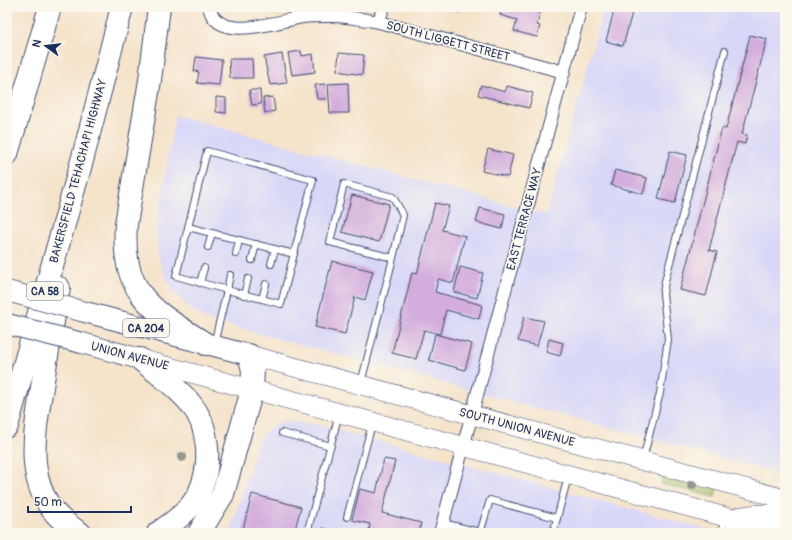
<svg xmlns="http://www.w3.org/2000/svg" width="792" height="540" font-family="Pangolin,sans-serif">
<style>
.built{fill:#d8d7f8}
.green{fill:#a6be63;stroke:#607660}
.building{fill:#d3addd}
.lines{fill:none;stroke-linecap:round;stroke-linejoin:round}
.service-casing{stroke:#3c4a6e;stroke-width:8}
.minor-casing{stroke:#3c4a6e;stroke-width:14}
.primary-casing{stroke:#3c4a6e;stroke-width:20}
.trunk-casing{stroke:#3c4a6e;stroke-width:22}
.motorway-casing{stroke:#3c4a6e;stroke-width:24}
.service{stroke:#fff;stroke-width:6}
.minor{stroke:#fff;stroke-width:12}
.primary{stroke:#fff;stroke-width:19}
.trunk{stroke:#fff;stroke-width:20}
.motorway{stroke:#fff;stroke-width:22}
.trunk-bridge-casing{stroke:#3c4a6e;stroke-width:22;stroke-linecap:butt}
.trunk-bridge{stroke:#fff;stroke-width:20}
.tree{fill:#949890}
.labels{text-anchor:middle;stroke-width:3.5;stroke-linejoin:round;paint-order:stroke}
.shield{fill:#fbf7ec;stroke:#5e6b89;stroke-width:1}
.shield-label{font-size:11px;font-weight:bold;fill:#1b2f5e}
.street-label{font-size:12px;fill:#1b2f5e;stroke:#fbf7ec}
</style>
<rect width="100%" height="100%" fill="#fbf7ec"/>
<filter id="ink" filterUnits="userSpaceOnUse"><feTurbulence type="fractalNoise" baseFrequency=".025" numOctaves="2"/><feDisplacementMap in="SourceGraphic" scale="8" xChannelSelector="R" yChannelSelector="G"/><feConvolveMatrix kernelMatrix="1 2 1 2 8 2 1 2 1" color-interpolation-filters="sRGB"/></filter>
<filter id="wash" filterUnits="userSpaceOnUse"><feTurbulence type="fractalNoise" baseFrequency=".012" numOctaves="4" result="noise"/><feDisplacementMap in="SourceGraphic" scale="16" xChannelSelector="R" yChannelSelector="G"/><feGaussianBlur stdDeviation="0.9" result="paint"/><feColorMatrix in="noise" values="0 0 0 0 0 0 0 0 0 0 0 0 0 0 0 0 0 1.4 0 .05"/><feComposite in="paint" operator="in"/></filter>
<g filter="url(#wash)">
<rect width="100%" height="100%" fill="#f5e3ca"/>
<!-- built -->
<g class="built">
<path d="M604,7H785V475L205,319L186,305L174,292L168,282L159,260L157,249L156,229L175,115L546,215Z"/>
<path d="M285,421L319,425L720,533H230L257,443L265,431L274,425Z"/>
</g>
<!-- green -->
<path class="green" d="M663,475L717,488L715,497L662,484Z"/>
<g id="blocks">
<!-- building -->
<g class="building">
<path d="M440,7H461L459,12Z"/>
<path d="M502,7H517L540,13L537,25L540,26L537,37L514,31L517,20L500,15Z"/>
<path d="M615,7H638V10L633,9L623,46L606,41Z"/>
<path d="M750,35L767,39L742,134L747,135L745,144L737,142L709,250L717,252L706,296L680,290L722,128L726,129Z"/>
<path d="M301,51L302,56L313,54L315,72L292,75L288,53Z"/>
<path d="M339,53L364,55L362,75L337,71Z"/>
<path d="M282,54L287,83L270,85L264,57Z"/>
<path d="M196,57L222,60L219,85L197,83L199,72L194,71Z"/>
<path d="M229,59H252L253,78H230Z"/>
<path d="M348,83L349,113H330L328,84Z"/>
<path d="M325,84L326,99H317L315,85Z"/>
<path d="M481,85L505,92L507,86L533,93L529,108L478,95Z"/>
<path d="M249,90H260L261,104L252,105Z"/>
<path d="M216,97L226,98V113L216,112Z"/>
<path d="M273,97L275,111L265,113L263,98Z"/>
<path d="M488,149L513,155L508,177L482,171Z"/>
<path d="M670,151L687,155L675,203L658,199Z"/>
<path d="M615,170L647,178L643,194L611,185Z"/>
<path d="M352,195L389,204L379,242L342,232Z"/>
<path d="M435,203L449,206L442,230L465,236L453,283L438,279L435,292L482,305L479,319L446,310L440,334L424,330L416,359L392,353L412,273L417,274Z"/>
<path d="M480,208L505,214L502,229L476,222Z"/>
<path d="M332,261L373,271L365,300L355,297L345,334L315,327Z"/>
<path d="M460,267L483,273L477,298L454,292Z"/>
<path d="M524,317L544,321L537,346L518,341Z"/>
<path d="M435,334L472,344L465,370L429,360Z"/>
<path d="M549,339L563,343L560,356L546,352Z"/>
<path d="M384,459L395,461L382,513L421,523L419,533H381L369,530L370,524L352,520L360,489L376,493Z"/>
<path d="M252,494L301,507L294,533H242Z"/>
<path d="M323,528L338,532V533H322Z"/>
</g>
</g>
</g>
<g filter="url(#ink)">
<use href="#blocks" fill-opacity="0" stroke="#3c4a6e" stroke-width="1"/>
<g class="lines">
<!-- service casing -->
<g class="service-casing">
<g id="service">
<path d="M188,227L294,254"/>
<path d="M208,247L212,233"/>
<path d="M236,254L239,240"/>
<path d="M252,260L256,244"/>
<path d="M271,264L275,249"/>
<path d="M200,283L204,268"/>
<path d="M244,295L248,279"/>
<path d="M262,299L266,284"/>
<path d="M214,344L227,290L176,276L207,151L313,180L281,304L227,290L230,275"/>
<path d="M361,383L393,258L330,242L344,184L393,197L403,215L393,258"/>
<path d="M282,433L331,446"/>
<path d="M643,459L660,393L668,339L663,294L665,281L725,51"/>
<path d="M347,517L372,424"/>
<path d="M443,523L483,533"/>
<path d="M307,533L339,414"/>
<path d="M480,533L490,500L557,518"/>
<path d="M553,533L568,477"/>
<path d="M721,533L725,518"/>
</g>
</g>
<!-- minor casing -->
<g class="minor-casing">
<g id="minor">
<path d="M209,7C217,44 278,21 302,17C310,16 319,16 327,16C344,15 362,19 379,22L564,72"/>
<path d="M379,22L383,7"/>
<path d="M440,533L581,7"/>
</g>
</g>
<!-- primary casing -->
<g class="primary-casing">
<g id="primary">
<path d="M249,355L785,499"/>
<path d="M143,360L785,533"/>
<path d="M738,517C755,513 769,513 785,516"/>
</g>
</g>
<!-- trunk casing -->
<g class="trunk-casing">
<g id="trunk">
<path d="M85,312L249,355"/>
<path d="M82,343L140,359"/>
</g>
</g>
<!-- motorway casing -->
<g class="motorway-casing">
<g id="motorway">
<path d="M159,7L150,80L126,224C121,295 152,310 206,344"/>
<path d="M7,154L50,7"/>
<path d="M59,288C53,321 47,354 42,387C35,431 23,484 61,519C67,524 73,529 80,533"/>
<path d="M140,359C157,373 176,386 190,403C210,426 212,466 199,493C191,510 174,522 158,533"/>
<path d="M7,426L83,157L122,7"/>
<path d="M199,533L223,494L252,390L253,370L249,355"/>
</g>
</g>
<!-- service -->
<use href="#service" class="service"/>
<!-- minor -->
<use href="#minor" class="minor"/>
<!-- primary -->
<use href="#primary" class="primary"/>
<!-- trunk -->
<use href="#trunk" class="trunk"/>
<!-- motorway -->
<use href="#motorway" class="motorway"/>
<!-- trunk-bridge casing -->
<g class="trunk-bridge-casing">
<g id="trunk-bridge">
<path d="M7,291L85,312"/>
<path d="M7,324L82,343"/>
</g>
</g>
<!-- trunk-bridge -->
<use href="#trunk-bridge" class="trunk-bridge"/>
</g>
<!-- trees -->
<g class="tree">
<circle cx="182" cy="457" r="5"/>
<circle cx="692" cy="485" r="5"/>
</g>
</g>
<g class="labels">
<!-- shield labels -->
<g class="shield">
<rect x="27" y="282" width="36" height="18" rx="3"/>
<rect x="123" y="319" width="46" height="18" rx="3"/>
</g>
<g class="shield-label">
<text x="45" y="295">CA 58</text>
<text x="146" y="332">CA 204</text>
</g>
<!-- street labels -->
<g class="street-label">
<text transform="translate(448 41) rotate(15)" y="4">SOUTH LIGGETT STREET</text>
<text transform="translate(78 171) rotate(-75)" y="4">BAKERSFIELD TEHACHAPI HIGHWAY</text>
<text transform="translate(524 219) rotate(-75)" y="4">EAST TERRACE WAY</text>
<text transform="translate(130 356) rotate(15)" y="4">UNION AVENUE</text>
<text transform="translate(517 427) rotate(15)" y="4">SOUTH UNION AVENUE</text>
</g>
</g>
<!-- margin -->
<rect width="792" height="540" fill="none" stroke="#fbf7ec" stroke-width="24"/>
<!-- north arrow -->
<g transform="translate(46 46) rotate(285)" stroke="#fbf7ec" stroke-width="3" paint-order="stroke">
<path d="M0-3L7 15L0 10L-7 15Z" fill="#1b2f5e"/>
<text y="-6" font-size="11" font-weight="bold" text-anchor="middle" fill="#1b2f5e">N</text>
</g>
<!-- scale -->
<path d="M28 506v6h103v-6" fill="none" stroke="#1b2f5e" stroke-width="2"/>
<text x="34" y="506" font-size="12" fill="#1b2f5e" stroke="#fbf7ec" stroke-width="3" paint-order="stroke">50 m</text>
</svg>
